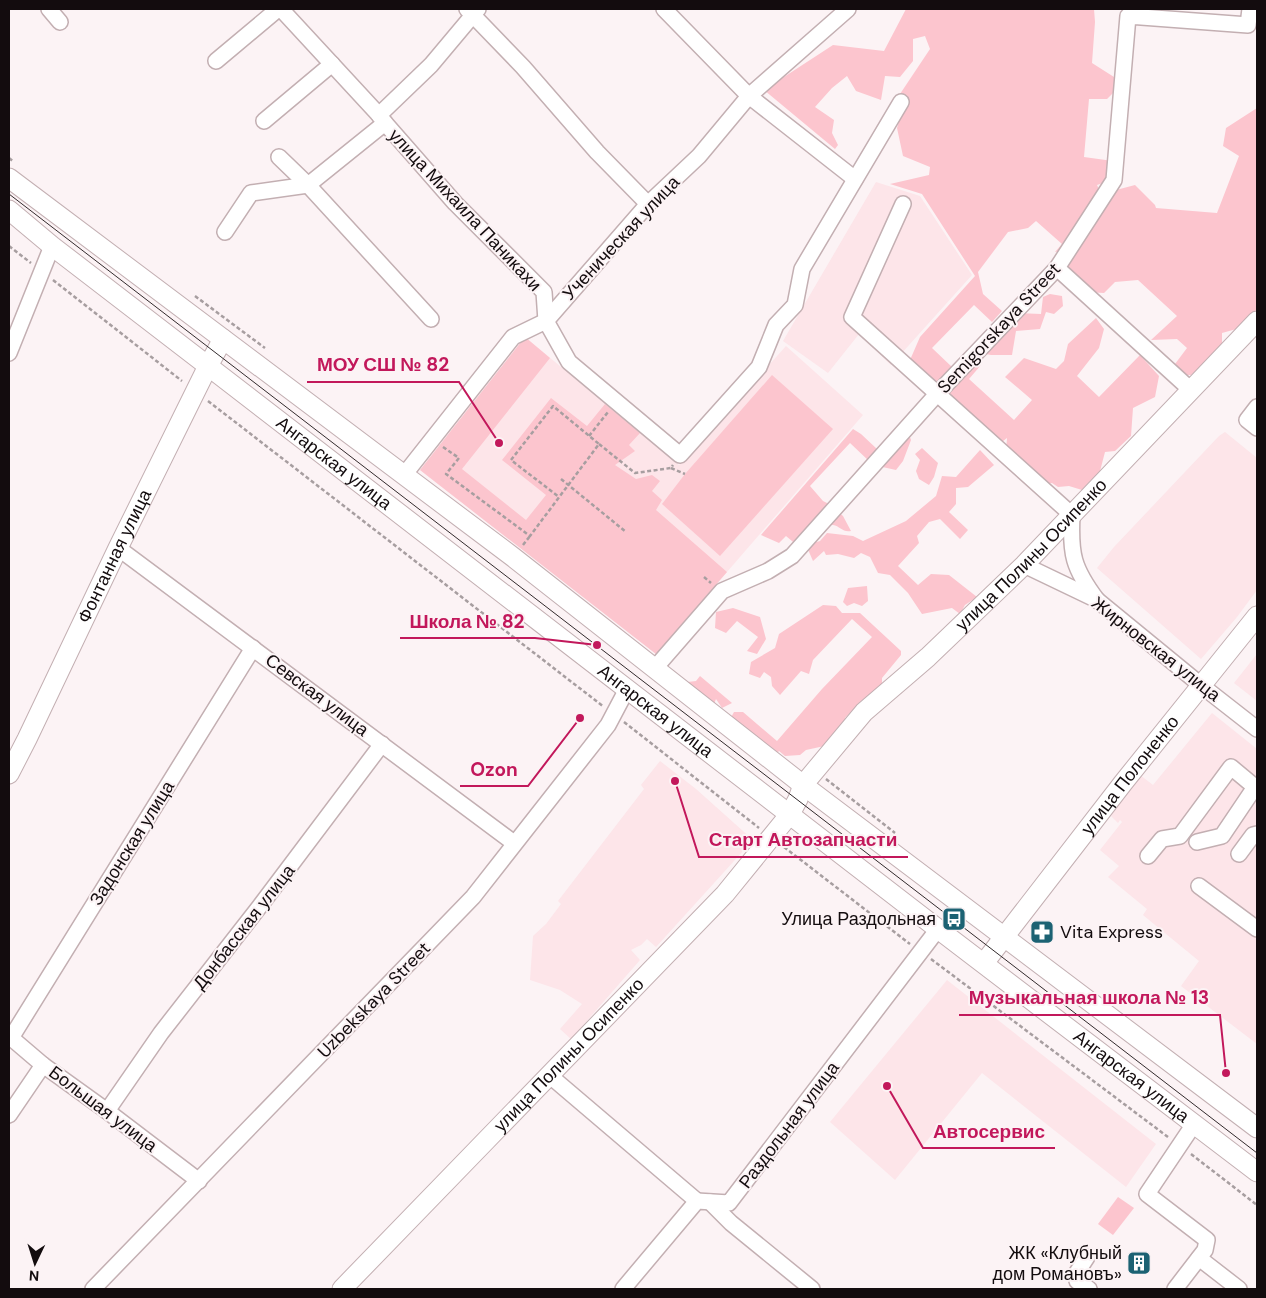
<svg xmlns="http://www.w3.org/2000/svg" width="1266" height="1298" font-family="'DM Sans',sans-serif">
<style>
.built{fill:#fde5e9}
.green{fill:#fcc5ce}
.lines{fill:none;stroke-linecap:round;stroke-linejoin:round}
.minor-casing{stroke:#c3afb2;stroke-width:18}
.major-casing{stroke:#c3afb2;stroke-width:21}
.path{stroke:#a79ea0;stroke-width:2.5;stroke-dasharray:4 2.5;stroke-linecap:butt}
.minor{stroke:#fff;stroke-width:15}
.major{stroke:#fff;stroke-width:19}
.tram{stroke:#322a2c;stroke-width:1}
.labels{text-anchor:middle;stroke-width:4;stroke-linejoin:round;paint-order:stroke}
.street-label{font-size:18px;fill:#130c0e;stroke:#fcf3f5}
.poi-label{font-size:18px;fill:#130c0e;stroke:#fcf3f5;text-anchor:end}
.leader{fill:none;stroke:#c2185b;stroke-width:2}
.callout-dot{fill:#c2185b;stroke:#fcf3f5;stroke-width:2}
.callout-label{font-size:19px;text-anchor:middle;font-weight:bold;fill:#c2185b;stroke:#fcf3f5;stroke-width:4;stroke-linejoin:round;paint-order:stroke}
</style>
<rect width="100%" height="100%" fill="#fcf3f5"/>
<!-- built -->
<g class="built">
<path d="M876,182L920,196L972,275L891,365L859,334L828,373L783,341Z"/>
<path d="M525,337L679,465L786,346L863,415L656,654L420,470Z"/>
<path d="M1225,432L1257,458V590L1237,617L1201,659L1097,568L1114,547L1219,436Z"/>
<path d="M1257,654V701L1234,683Z"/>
<path d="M1212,713L1257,749V1044L1181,986L1199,961L1143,915L1147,909L1108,877L1119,866L1100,850L1122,822L1120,820L1118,823L1111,816L1113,813L1108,809L1140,775L1153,785Z"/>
<path d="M660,761L696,789L753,840L656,947L647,939L641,945L631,950L640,960L571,1039L560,1029L582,1004L560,990L530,980L533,936L546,924L561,904L558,901L644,789L641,785Z"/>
<path d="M947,980L1156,1144L1126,1187L982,1073L895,1180L830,1122Z"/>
</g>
<!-- green -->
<g class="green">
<path d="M906,9H1094L1095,22L1092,63L1114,77L1117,89L1107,99H1089L1084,157L1120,162L1121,177L1097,185L1101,194L1135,185L1155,205L1156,208L1217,213L1239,156L1223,146L1226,128L1257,108V309L1240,328L1222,333V348L1191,375H1179L1175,364L1187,348L1177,339L1151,340L1177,316L1138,280L1115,282L1104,293L1086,292L1063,267L1062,251L1055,252L1062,244L1036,221L1028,228L1008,232L978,272L983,294L1002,311L992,322L974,305L932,348L952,367L969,354L981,365L969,379L1014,420L1032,400L1005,377L1024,358L1056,369L1064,361L1068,344L1096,318L1104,329L1099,348L1077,376L1099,397L1140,355L1159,376L1155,397L1133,408L1131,436L1115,451L1105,452L1099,475L1091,480L1082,490L1069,486L1058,487L1052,483L1043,485L1006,451L1007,438L998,445L910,360L920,337L975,276L922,194L890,184L929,175L930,167L903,156L897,128L904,106L898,97L930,49L925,36L913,39V61L900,77L885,76L881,100L856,91L847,76L832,88L815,107L834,120L832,133L838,145L835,149L764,90L833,45L884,51Z"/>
<path d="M1050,294L1062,296L1063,306L1054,314L1046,312L1040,329L1016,331L1012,355H991L980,353L1017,313L1041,314L1043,297Z"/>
<path d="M525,337L550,358L462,469L526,520L546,495L502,460L551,398L587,426L605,404L640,433L629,445L635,451L615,465L636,479L652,475L660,481L652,491L662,500L656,510L727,572L656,654L420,470Z"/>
<path d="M772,375L833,429L720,556L662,504L685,474Z"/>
<path d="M903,423H905L911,440L903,461L896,470L878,466L874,477L866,476L870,462L850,443L810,486L823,501L831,505L843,516L851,531C843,533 840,526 833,525C824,524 806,541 799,547L786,536L779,543L761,535L853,429L861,434L877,449Z"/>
<path d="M922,448L938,463L934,477L929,485L919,479L916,471L920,460L915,454Z"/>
<path d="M980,450L994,465L968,487L956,488V504L949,512L968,530L960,539L940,519L929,522L917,536L919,543L898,566L918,585L931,574L949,575L977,597L965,605L960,614L952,608L922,614L908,593L890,575L878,573L870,557L861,553L854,558L838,554L826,555L824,551L813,561L806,545L820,541L827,533L853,536L863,541L906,521L936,496L942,476L956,477Z"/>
<path d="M867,586L868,601L862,606L854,603L847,606L843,602L848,588Z"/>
<path d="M823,605L836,606L842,613H860L901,651V655L882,678V687L872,698L862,700L845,718L844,727L829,745L806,750L800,755L785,756L779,751L774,757L728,723L734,712H743L777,741L822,689L872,637L852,619L813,660L809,674L801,671L780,695L772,686L771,677L764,672L760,678L749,674L751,662L775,648L779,634Z"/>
<path d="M733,608L760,617L766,639L757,654L747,651L758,637L737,621L726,633L715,628L716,612Z"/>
<path d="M700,676L732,703L722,708L716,699L712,709L679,683L696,681Z"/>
<path d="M1118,1197L1134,1208L1113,1235L1098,1224Z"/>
</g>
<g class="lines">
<!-- minor casing -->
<g class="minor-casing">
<g id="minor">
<path d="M49,9L60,22"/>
<path d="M281,9L379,115L385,123L455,203L544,292L546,321L569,362L680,455L759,367L776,325L795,305L802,269L901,102"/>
<path d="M467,9L523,67L597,152L648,204"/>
<path d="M664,9L749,96L855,179"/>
<path d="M216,61L278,9"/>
<path d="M379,115L431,65L478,9"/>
<path d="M264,121L332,64"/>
<path d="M279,157L308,185L431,319"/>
<path d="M903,204L852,317L1072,515C1070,554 1073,568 1097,600"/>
<path d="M225,232L251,193L308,185L385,123"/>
<path d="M1057,268L1191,390"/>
<path d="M9,353L52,246"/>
<path d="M1257,407L1247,420L1257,428"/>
<path d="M404,475L513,337L546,321L648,204L699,156L749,96L848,9"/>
<path d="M118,548L514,843"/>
<path d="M1024,565L1097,600L1202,686L1257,729"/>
<path d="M655,668L722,591L768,571L792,556L937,394L1057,268L1114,180L1128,16L1248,25L1250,9"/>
<path d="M1197,842L1222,836L1255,787L1257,788"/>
<path d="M1239,854L1253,835L1257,834"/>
<path d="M1148,856L1162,839L1180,836L1231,767L1255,787"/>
<path d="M1199,886L1257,929"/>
<path d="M9,1036L43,1065L107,1111L199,1181"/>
<path d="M11,1038L253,648"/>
<path d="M549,1075L697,1201"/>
<path d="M107,1111L161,1033L260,906L382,744"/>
<path d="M9,1115L43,1065"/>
<path d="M710,1202L731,1223L812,1289"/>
<path d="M1087,1257L1076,1274L1077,1281L1089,1289"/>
<path d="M1199,1258L1239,1289"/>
<path d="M93,1289L473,897L608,725L627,689"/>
<path d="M623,1289L697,1201L729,1203L938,929"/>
<path d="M1175,1289L1205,1250L1207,1240L1147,1194L1194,1124"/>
</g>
</g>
<!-- major casing -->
<g class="major-casing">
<g id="major">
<path d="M9,178L513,557L803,785L1257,1128"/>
<path id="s1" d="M9,210L52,246L208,366L938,929L1257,1172"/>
<path id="s2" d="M9,774L27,739L118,548L208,366L223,339"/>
<path id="s3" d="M984,963L1123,783L1257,616"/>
<path id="s4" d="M342,1289L725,894L790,814L798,799L803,785L864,712L928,657L1024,565L1257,321"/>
</g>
</g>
<!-- path -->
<g class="path">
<path d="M9,158L14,162"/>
<path d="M9,246L31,263"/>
<path d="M53,280L182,381"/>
<path d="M195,296L265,348"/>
<path d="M208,401L604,707"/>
<path d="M589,436L608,412"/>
<path d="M599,444L635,473L671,468L673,465"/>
<path d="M443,447L459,458L446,474L530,536L599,444L553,406L511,460L559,497"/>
<path d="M671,468L685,474"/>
<path d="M561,479L626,532"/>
<path d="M523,545L530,536"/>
<path d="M704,577L711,583"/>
<path d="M624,722L759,828"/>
<path d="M826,779L895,833"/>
<path d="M784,847L910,944"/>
<path d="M931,959L1168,1137"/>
<path d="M1191,1154L1257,1205"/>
</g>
<!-- minor -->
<use href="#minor" class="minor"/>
<!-- major -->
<use href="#major" class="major"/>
<!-- tram -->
<path class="tram" d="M9,194L1257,1153"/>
</g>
<!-- icons -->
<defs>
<g id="bus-square" transform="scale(1.25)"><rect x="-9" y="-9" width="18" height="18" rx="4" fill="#1c6273" stroke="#fcf3f5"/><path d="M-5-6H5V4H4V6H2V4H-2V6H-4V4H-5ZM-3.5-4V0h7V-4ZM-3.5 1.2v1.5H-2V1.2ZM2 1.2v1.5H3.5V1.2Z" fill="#fff"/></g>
<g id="pharmacy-square" transform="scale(1.25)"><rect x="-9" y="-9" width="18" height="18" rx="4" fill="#1c6273" stroke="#fcf3f5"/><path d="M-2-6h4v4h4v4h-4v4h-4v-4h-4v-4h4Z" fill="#fff"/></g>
<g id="building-square" transform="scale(1.25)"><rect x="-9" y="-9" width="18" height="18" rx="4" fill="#1c6273" stroke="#fcf3f5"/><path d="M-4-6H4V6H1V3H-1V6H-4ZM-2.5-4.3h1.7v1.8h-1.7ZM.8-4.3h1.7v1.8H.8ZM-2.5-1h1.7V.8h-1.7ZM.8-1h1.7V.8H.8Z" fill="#fff"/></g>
</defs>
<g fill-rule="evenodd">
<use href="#bus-square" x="954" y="919"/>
<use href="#pharmacy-square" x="1042" y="932"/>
<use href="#building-square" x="1139" y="1263"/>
</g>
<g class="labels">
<!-- street labels -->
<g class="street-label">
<text transform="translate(465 210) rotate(47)" y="6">улица Михаила Паникахи</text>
<text transform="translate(621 238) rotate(-47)" y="6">Ученическая улица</text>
<text transform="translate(999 328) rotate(-47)" y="6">Semigorskaya Street</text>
<text dy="6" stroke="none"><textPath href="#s1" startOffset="412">Ангарская улица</textPath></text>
<text dy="6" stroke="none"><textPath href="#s4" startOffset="1010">улица Полины Осипенко</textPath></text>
<text dy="6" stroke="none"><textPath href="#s2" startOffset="242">Фонтанная улица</textPath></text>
<text transform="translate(1156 649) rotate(38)" y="6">Жирновская улица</text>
<text transform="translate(317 695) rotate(37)" y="6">Севская улица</text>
<text dy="6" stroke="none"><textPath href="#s1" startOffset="818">Ангарская улица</textPath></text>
<text dy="6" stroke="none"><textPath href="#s3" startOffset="238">улица Полоненко</textPath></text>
<text transform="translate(132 843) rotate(-58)" y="6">Задонская улица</text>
<text transform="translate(244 927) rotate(-52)" y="6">Донбасская улица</text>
<text transform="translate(374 1000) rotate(-46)" y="6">Uzbekskaya Street</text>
<text dy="6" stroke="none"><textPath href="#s4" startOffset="326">улица Полины Осипенко</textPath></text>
<text dy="6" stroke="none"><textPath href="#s1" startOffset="1418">Ангарская улица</textPath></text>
<text transform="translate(103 1109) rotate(37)" y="6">Большая улица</text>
<text transform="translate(789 1125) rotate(-53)" y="6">Раздольная улица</text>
</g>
<!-- poi labels -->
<g class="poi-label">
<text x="936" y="925">Улица Раздольная</text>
<text x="1060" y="938" text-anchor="start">Vita Express</text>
<text x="1122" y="1259">ЖК «Клубный<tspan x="1122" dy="21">дом Романовъ»</tspan></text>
</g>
</g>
<!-- callouts -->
<path class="leader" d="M499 443L459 382H307M597 645L535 638H400M580 718L528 786H460M675 781L699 857H908M1226 1073L1220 1015H959M887 1086L923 1148H1055"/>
<g class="callout-dot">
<circle cx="499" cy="443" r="5"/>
<circle cx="597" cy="645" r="5"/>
<circle cx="580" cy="718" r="5"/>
<circle cx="675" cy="781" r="5"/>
<circle cx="1226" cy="1073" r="5"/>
<circle cx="887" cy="1086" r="5"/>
</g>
<g class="callout-label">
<text x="383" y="371">МОУ СШ № 82</text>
<text x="467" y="628">Школа № 82</text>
<text x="494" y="776">Ozon</text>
<text x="803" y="846">Старт Автозапчасти</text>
<text x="1089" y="1004">Музыкальная школа № 13</text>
<text x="989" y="1138">Автосервис</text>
</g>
<!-- border -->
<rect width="1266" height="1298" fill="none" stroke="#130c0e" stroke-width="20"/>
<!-- north arrow -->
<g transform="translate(35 1263) rotate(184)" stroke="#fcf3f5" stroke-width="4" paint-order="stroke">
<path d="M0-4L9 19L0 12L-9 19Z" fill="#130c0e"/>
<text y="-8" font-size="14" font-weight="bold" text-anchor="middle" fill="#130c0e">N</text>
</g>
</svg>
